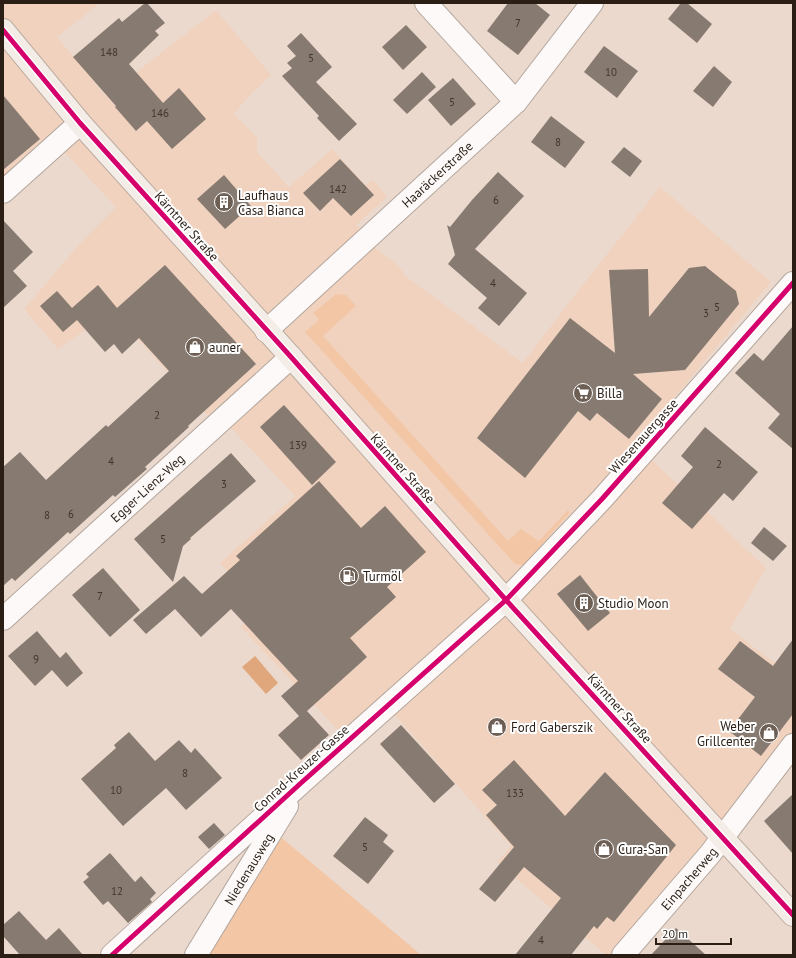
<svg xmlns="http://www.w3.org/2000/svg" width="796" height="958" font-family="'PT Sans',sans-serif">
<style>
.built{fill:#f0d2be}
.green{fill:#f3c6a6}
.water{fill:#dfa77b}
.building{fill:#867a71}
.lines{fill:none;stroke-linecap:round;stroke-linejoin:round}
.street-casing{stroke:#b3a69d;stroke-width:24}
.primary-casing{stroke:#bdaca0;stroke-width:24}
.street{stroke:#fcf9f8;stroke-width:22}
.primary{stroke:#f4ede7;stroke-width:22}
.cycleway-casing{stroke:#fff;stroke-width:8}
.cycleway{stroke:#d6006c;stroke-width:5}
.labels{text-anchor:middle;stroke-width:4;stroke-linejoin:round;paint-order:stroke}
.number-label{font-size:11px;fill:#41352c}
.street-label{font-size:13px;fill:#2a1e15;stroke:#fff}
.poi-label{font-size:13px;fill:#2a1e15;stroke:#fff;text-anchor:start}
</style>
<rect width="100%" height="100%" fill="#ebd9cd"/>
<!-- built -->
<path class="built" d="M3,3H100L57,37L106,96L216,10L271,75L248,97L234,114L257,138V152L289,187L332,149L365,185L373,180L387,197L356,225L377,249L399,266L404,275L523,363L571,300L660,187L771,282L635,444L766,568L730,629L793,677V745L700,850L609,955H606L497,862L511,846L395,715L353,753L340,732L241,627L261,605L220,563L295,496L233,430L209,417L112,311L58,349L24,309L83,240L116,207L57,144L3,192Z"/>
<!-- green -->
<g class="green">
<path d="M336,294L346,295L356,306L323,336L508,541L521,529L539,541L568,510L569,513L524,565L515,564L305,332L319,320L313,313Z"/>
<path d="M282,838L420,954L419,955H206L258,870Z"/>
</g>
<!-- water -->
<path class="water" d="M255,656L278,683L266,694L242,667Z"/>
<!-- building -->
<g class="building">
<path d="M145,3H147L165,23L155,31L159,35L129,64L163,103L179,88L206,119L172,149L147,121L136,131L115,107L116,106L73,57L119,18L122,22Z"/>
<path d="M508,3H535L550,15L518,55L487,31Z"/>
<path d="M681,3H687L712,24L697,43L668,19Z"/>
<path d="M406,25L427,47L403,70L382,47Z"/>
<path d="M301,33L332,67L316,82L357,124L339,141L317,118L319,116L282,76L292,68L287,63L296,56L287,46Z"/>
<path d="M604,46L638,71L617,98L584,72Z"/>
<path d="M714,66L732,82L713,107L693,91Z"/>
<path d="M422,72L436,87L407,114L393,100Z"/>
<path d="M453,78L476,104L451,126L428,100Z"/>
<path d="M3,95L40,139L3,170Z"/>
<path d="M551,116L585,142L565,168L531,142Z"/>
<path d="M624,147L642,161L630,177L611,162Z"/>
<path d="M340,159L374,195L351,216L333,198L320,211L303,193Z"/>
<path d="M498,172L524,196L475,249L527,293L499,326L478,308L487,298L448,264L455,255L447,225L450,227L472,200Z"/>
<path d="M224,175L251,206L225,229L197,199Z"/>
<path d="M3,220L33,252L13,271L27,286L3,308Z"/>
<path d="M165,265L256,364L188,426L189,427L145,467L147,469L115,497L113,495L70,534L68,532L15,581L12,578L3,586V467L20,452L46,480L106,425L108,427L169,371L139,338L122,354L114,344L105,352L77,320L63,332L40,306L57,291L72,308L98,285L117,308Z"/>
<path d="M705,266L736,291L739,304L685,370L633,374L662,399L629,439L597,413L590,421L578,411L525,478L477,438L570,318L615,353L609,270L648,269L649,317L689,268Z"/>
<path d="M793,326V449L768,428L780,414L735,373L754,353L763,361Z"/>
<path d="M284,405L336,462L312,485L260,427Z"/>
<path d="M705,427L758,472L733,501L724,493L692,529L662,503L693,467L681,456Z"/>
<path d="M231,453L256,481L190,538L191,539L183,546L173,582L134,539Z"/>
<path d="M319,481L361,528L385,506L426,552L387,587L396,597L350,638L367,657L307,711L329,735L301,760L278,735L299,716L281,696L298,681L231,609L201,637L175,609L146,634L133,620L184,576L202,594L240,560L236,556Z"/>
<path d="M764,527L787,546L773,561L751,543Z"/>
<path d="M103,568L140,610L110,637L72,595Z"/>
<path d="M580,575L610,613L588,631L557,594Z"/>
<path d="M37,631L60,658L66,652L83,673L67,687L52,670L35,686L8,656Z"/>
<path d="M793,639V714L761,756L729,731L755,697L718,669L740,641L773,666Z"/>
<path d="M401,725L455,784L434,803L380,744Z"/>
<path d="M129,732L155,761L179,740L191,753L195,748L222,778L186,810L166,788L123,826L81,779L116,748L114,745Z"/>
<path d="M514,760L565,816L605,772L676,845L614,922L607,917L597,929L594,926L571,955H515L561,898L524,867L495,902L479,889L514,847L486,815L497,805L482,790Z"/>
<path d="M793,794V854L764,821Z"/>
<path d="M365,817L388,835L383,842L394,851L368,884L333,856Z"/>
<path d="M214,823L225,835L209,849L198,837Z"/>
<path d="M110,853L135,882L141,876L156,893L150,899L152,902L128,923L108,901L103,905L83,882L89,877L86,874Z"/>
<path d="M19,911L46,940L59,928L83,955H20L3,936V925Z"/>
<path d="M676,928L706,955H651Z"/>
</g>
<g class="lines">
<!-- street casing -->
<g class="street-casing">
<g id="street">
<path d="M426,3L516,102"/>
<path d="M3,192L80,123"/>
<path id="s1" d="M266,331L516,102L592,3"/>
<path id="s2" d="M3,619L291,357"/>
<path d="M112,955L301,783L506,600L602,499L793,283"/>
<path id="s3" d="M196,955L287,806"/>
<path id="s4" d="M623,955L710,854L793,745"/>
</g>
</g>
<!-- primary casing -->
<g class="primary-casing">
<path id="primary" d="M3,30L80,123L291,357L506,600L793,915"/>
</g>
<!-- street -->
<use href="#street" class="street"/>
<!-- primary -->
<use href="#primary" class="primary"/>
<!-- cycleway casing -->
<g class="cycleway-casing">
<g id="cycleway">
<path d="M3,30L80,123L291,357L506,600L793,915"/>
<path d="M112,955L301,783L506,600L602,499L793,283"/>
</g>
</g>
<!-- cycleway -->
<use href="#cycleway" class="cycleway"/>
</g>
<!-- icons -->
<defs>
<g id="building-disc" transform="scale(1)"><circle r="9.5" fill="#6e5f55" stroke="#fff"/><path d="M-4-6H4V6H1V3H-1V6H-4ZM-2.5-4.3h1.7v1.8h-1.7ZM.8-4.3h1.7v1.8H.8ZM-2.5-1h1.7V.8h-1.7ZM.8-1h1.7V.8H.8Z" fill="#fff"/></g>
<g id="shop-disc" transform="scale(1)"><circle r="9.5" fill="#6e5f55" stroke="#fff"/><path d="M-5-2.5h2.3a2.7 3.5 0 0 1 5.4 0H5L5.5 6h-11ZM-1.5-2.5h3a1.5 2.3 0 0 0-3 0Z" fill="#fff"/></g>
<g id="supermarket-disc" transform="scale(1)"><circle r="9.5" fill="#6e5f55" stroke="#fff"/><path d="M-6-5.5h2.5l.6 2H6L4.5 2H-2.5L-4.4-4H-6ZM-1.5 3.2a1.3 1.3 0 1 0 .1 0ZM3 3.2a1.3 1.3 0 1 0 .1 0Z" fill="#fff"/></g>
<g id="fuel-disc" transform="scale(1)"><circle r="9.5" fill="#6e5f55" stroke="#fff"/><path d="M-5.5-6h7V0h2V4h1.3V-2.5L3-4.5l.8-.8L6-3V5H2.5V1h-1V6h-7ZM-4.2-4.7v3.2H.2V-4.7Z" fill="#fff"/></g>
</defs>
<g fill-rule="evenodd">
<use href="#building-disc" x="224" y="202"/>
<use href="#shop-disc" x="195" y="347"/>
<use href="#supermarket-disc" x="583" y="393"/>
<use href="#fuel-disc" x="349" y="576"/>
<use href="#building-disc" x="584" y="603"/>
<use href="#shop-disc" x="497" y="727"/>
<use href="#shop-disc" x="769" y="733"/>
<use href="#shop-disc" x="604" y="849"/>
</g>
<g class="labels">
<!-- number labels -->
<g class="number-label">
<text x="518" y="27">7</text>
<text x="109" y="56">148</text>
<text x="311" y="62">5</text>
<text x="611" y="76">10</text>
<text x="452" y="106">5</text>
<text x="160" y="117">146</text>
<text x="558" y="146">8</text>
<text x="338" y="193">142</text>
<text x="496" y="204">6</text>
<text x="493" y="287">4</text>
<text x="717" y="311">5</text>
<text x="706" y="317">3</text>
<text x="157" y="419">2</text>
<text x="298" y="449">139</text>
<text x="111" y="465">4</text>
<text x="719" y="468">2</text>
<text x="224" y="488">3</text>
<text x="71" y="518">6</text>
<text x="47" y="519">8</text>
<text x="163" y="543">5</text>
<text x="100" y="600">7</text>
<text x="36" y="663">9</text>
<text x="185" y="777">8</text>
<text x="116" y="794">10</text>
<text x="515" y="797">133</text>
<text x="365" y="851">5</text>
<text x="117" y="895">12</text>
<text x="541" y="944">4</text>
</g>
<!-- street labels -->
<g class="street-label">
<text dy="5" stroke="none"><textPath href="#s1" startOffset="232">Haaräckerstraße</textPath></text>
<text transform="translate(187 226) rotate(48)" y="5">Kärntner Straße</text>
<text transform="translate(643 436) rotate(-48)" y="5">Wiesenauergasse</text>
<text transform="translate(403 468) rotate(48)" y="5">Kärntner Straße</text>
<text dy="5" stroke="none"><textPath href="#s2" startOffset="195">Egger-Lienz-Weg</textPath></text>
<text transform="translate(620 708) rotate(48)" y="5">Kärntner Straße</text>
<text transform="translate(301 768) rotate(-42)" y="5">Conrad-Kreuzer-Gasse</text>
<text dy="5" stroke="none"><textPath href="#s3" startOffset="101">Niedenausweg</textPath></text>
<text dy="5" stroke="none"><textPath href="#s4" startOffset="101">Einpacherweg</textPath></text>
</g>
<!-- poi labels -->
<g class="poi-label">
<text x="238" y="200">Laufhaus<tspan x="238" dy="15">Casa Bianca</tspan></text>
<text x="209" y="352">auner</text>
<text x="597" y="398">Billa</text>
<text x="363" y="581">Turmöl</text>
<text x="598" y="608">Studio Moon</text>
<text x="755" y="731" text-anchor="end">Weber<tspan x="755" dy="15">Grillcenter</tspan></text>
<text x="511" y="732">Ford Gaberszik</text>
<text x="618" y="854">Cura-San</text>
</g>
</g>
<!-- border -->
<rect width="796" height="958" fill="none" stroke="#2a1e15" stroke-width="8"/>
<!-- scale -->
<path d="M656 938v6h75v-6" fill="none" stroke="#2a1e15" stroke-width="2"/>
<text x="662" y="938" font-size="12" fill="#2a1e15" stroke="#ffffff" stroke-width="3" paint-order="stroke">20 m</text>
</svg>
